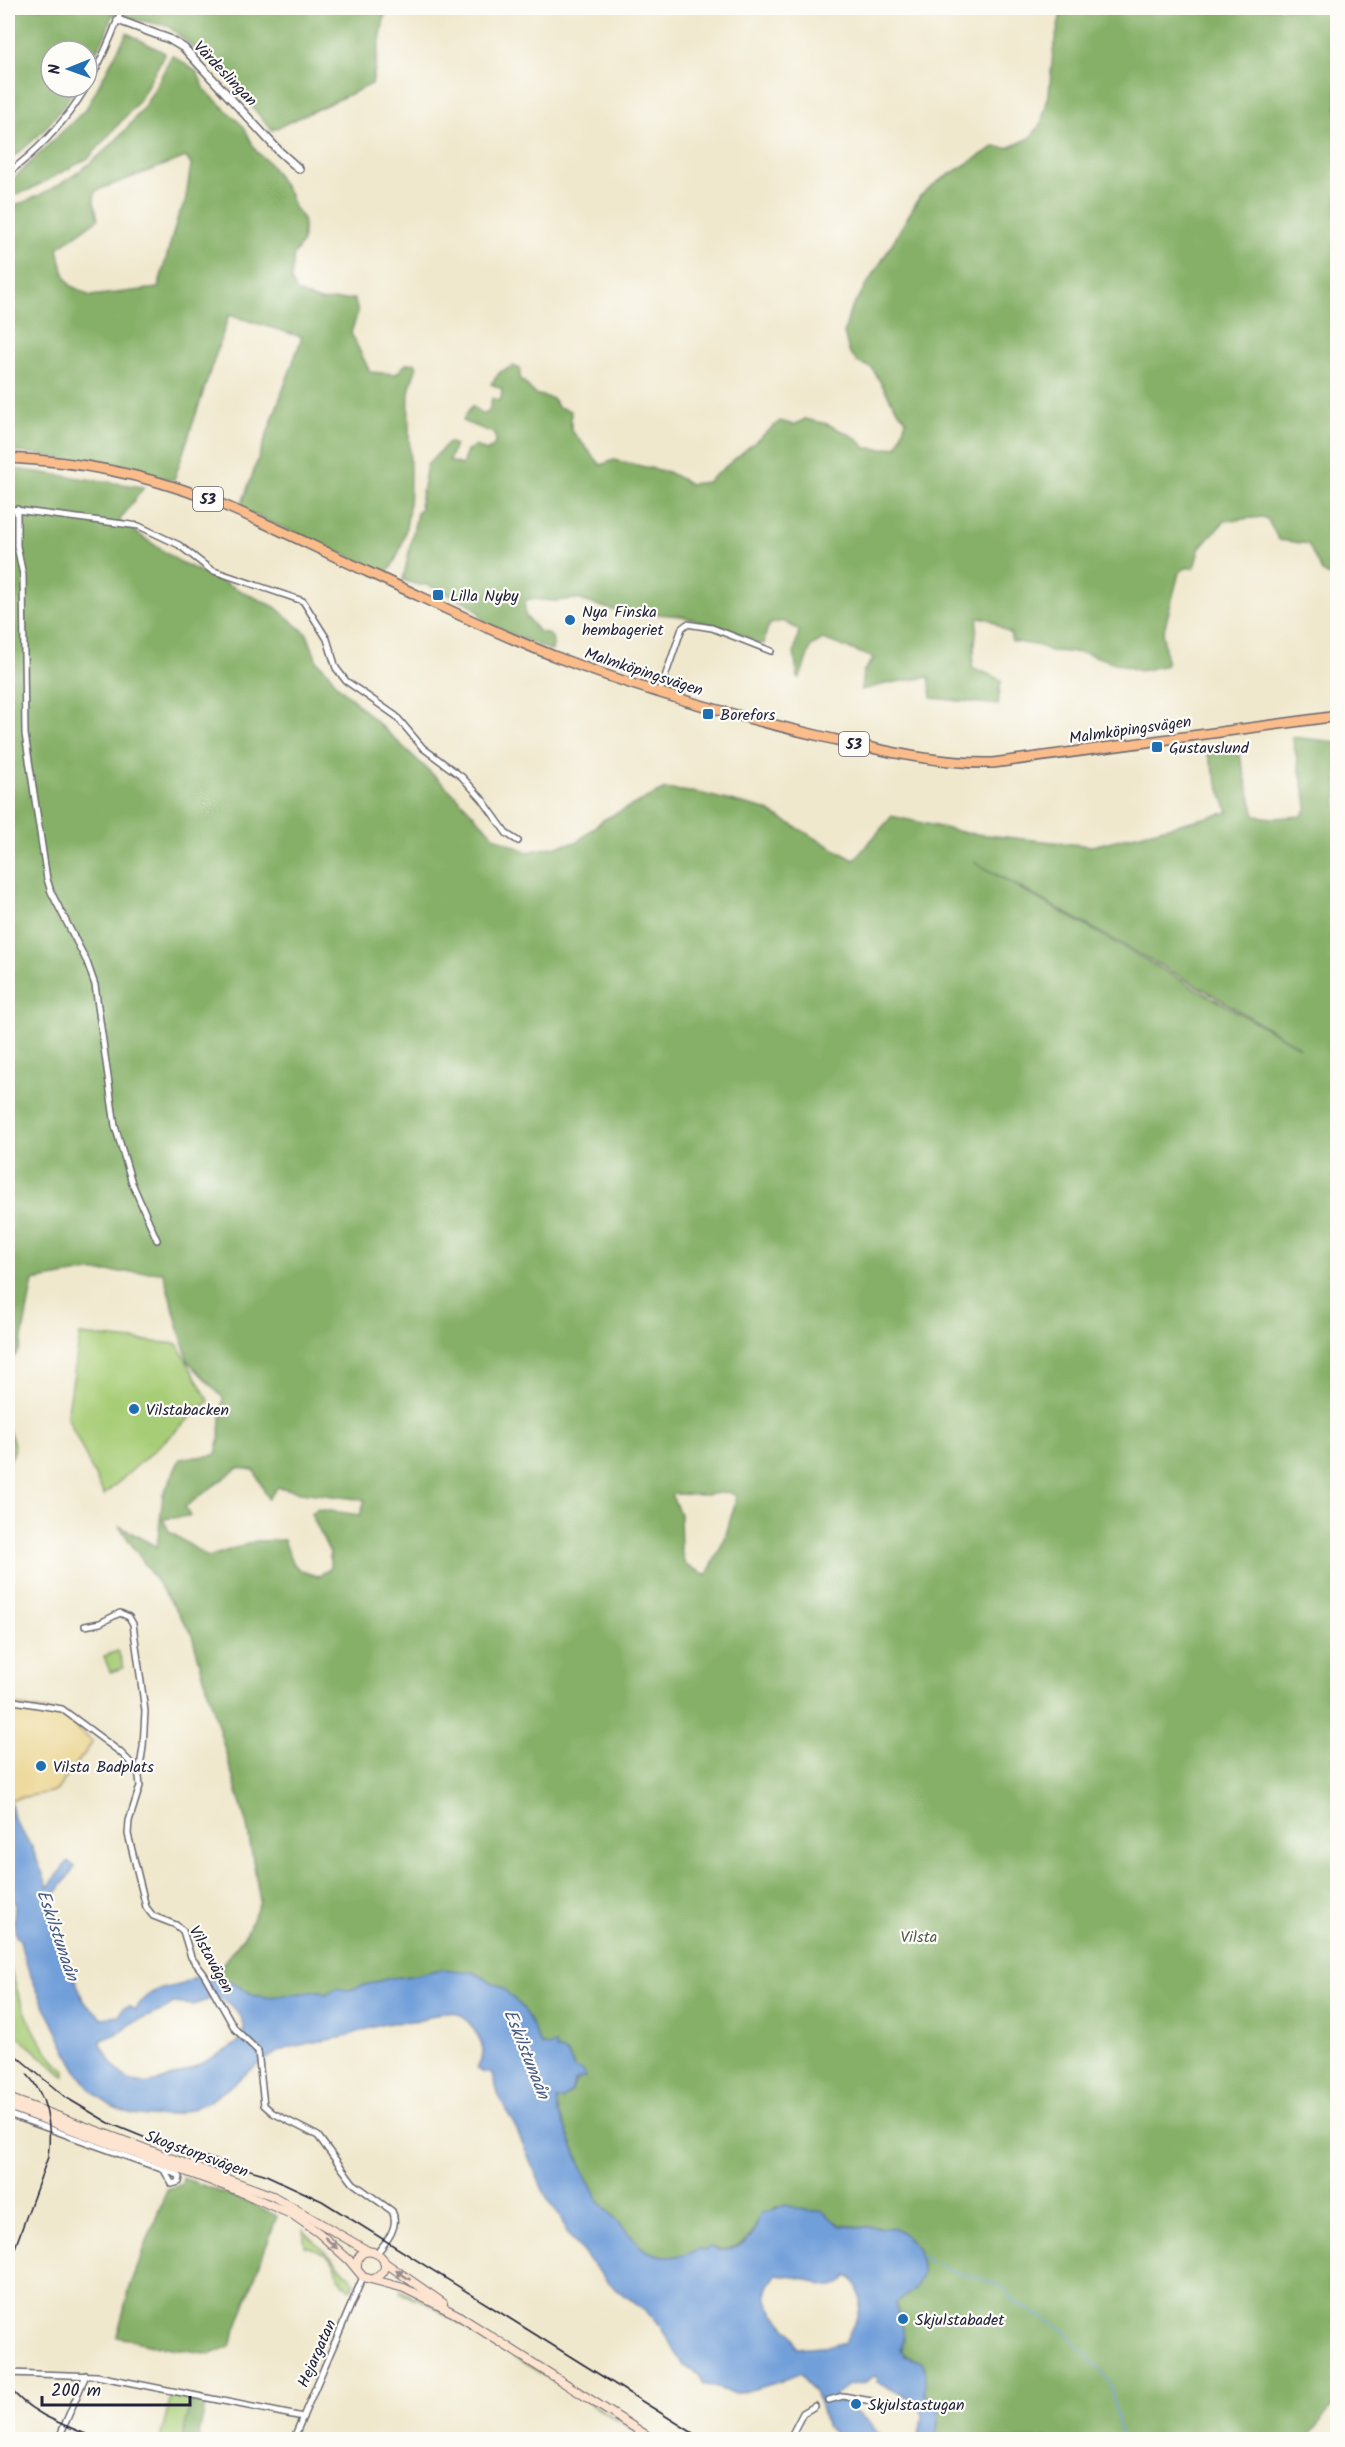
<svg xmlns="http://www.w3.org/2000/svg" width="1345" height="2447" font-family="Kalam,sans-serif">
<style>
.green{fill:#a8cd77;stroke:#657859;stroke-width:1.5}
.forest{fill:#86b068;stroke:#546952;stroke-width:1.5;fill-rule:evenodd}
.sand{fill:#eeda9e;stroke:#887e6c;stroke-width:1.5}
.water{fill:#719fd9;stroke:#4a608a;stroke-width:1.5;fill-rule:evenodd}
.lines{fill:none;stroke-linecap:round;stroke-linejoin:round}
.stream{stroke:#719fd9;stroke-width:1.5}
.minor-casing{stroke:#6a676e;stroke-width:8}
.tertiary-casing{stroke:#6a676e;stroke-width:10}
.secondary-casing{stroke:#6a676e;stroke-width:10}
.primary-casing{stroke:#6a676e;stroke-width:12}
.minor{stroke:#fff;stroke-width:5}
.tertiary{stroke:#fff;stroke-width:7}
.secondary{stroke:#fde4d1;stroke-width:8}
.primary{stroke:#fabc8b;stroke-width:9}
.rail{stroke:#22223b;stroke-width:1.5}
.oneway{fill:#9a8d8e}
.poi-dot{fill:#1f6fb2;stroke:#fdfcf7;stroke-width:2}
.labels{text-anchor:middle;stroke-width:4.5;stroke-linejoin:round;paint-order:stroke}
.shield{fill:#fdfcf7;stroke:#646373;stroke-width:1.5}
.shield-label{font-size:15px;font-weight:bold;fill:#22223b}
.street-label{font-size:16px;fill:#22223b;stroke:#fdfcf7}
.poi-label{font-size:16px;fill:#22223b;stroke:#fdfcf7;text-anchor:start}
.park-label{font-size:16px;fill:#515e50;stroke:#fdfcf7}
.water-label{font-size:18px;font-style:italic;fill:#465a82;stroke:#fdfcf7}
</style>
<rect width="100%" height="100%" fill="#fdfcf7"/>
<filter id="ink" filterUnits="userSpaceOnUse"><feTurbulence type="fractalNoise" baseFrequency=".0167" numOctaves="2"/><feDisplacementMap in="SourceGraphic" scale="12" xChannelSelector="R" yChannelSelector="G"/><feConvolveMatrix kernelMatrix="1 2 1 2 8 2 1 2 1" color-interpolation-filters="sRGB"/></filter>
<filter id="wash" filterUnits="userSpaceOnUse"><feTurbulence type="fractalNoise" baseFrequency=".008" numOctaves="4" result="noise"/><feDisplacementMap in="SourceGraphic" scale="24" xChannelSelector="R" yChannelSelector="G"/><feGaussianBlur stdDeviation="1.35" result="paint"/><feColorMatrix in="noise" values="0 0 0 0 0 0 0 0 0 0 0 0 0 0 0 0 0 1.4 0 .05"/><feComposite in="paint" operator="in"/></filter>
<g filter="url(#wash)">
<rect width="100%" height="100%" fill="#f0e8cd"/>
<!-- green -->
<g class="green">
<path d="M80,1335L177,1344L209,1401L104,1495L67,1417Z"/>
<path d="M8,1429C14,1442 18,1450 8,1463Z"/>
<path d="M118,1651L124,1668L110,1672L104,1656Z"/>
<path d="M8,1960C17,1996 36,2047 65,2070V2077L8,2028Z"/>
<path d="M303,2230L351,2277L354,2283L351,2290C332,2276 342,2277 334,2263C327,2253 315,2249 305,2246Z"/>
<path d="M400,2290L441,2310L648,2439L433,2307L422,2300L401,2294Z"/>
<path d="M171,2396L192,2400L182,2439H160Z"/>
</g>
<!-- forest -->
<g class="forest">
<path d="M8,8H386L372,84L272,130L223,73L168,26L112,15L105,36L87,67V51H51V87H75C59,117 35,141 8,161Z"/>
<path d="M1062,8H1337V580L1322,572L1308,544L1279,540L1267,519L1263,517L1225,521L1200,547L1194,568H1186L1179,573L1163,634L1167,665L1140,671L1085,653L1050,651L1040,646L1012,641L1010,633C998,628 992,616 978,618L972,667L1001,680L998,705L932,698L929,677L890,683L861,690L863,672L874,658L823,639L811,646L800,678H798L794,653L799,630L783,621L770,624L766,632L764,644H759L732,630L681,616L612,610L577,599L554,601L530,599L525,601V615L539,632C552,633 555,638 552,651L485,623L477,610L468,603L428,585H418L403,580L417,513L421,508L420,503L427,465L449,442L455,445L449,461L462,465L467,450L476,446L486,451L493,447L496,440L494,433L464,422L463,419L472,406L483,415L489,411L492,398L498,401L501,399L502,389L491,384L500,372L513,366L520,369V378L535,394L553,399L558,407L571,411V430L601,465L614,460L668,472L690,484L707,482L780,421L794,425L805,419L827,424L855,437L866,448L883,449L898,446L906,420L894,405L872,368L857,362L849,352L844,333L850,311L883,259L920,196L937,182L994,147L1008,148L1030,138L1041,124L1049,94L1053,51Z"/>
<path d="M127,33L165,53L139,101L89,158L29,190L8,197V184L86,109Z"/>
<path d="M172,55L197,72L205,90L244,127L256,151L269,163L289,193L294,207L303,219L304,227L302,243L294,255L291,280L297,292L320,301L354,299L358,312L351,333L370,372L396,374L406,364L415,363L417,367C414,375 410,385 409,393C406,446 422,529 387,573L240,509L302,337L229,315L174,480L36,454L8,451V208C59,191 108,156 140,112C153,95 162,74 172,55ZM186,157L191,165L185,203L178,216L158,288L90,296L70,285L63,271L58,248L98,219L94,201L95,191Z"/>
<path d="M8,468L144,487L119,521L180,562L275,607L307,634L317,661L331,675L335,683L456,796L495,837L527,852L577,842L603,820L665,789L699,793L766,810L854,860L892,816L966,833L1092,846L1228,812L1205,747L1239,752L1255,816L1274,818L1302,816L1307,808L1306,798L1292,737L1337,742V2401L1306,2439H936L939,2415L937,2408L924,2393L925,2367C919,2357 908,2360 901,2352L903,2329L895,2304L915,2289L922,2265L917,2248L885,2228L837,2225L822,2212L776,2207L758,2219C752,2242 734,2253 712,2248C707,2248 703,2250 698,2249C682,2260 658,2258 642,2248L598,2200L585,2175L558,2111L556,2100H562L572,2091L579,2072L574,2068L569,2056L541,2045L521,2008L503,1988L483,1977L442,1969L406,1977L390,1978L348,1990H333L325,1995L322,1991H316C301,1996 265,2000 250,1994C237,1988 227,1977 212,1978L247,1932L260,1901L247,1826L191,1632L119,1526L157,1547L163,1495L180,1459L215,1455C222,1442 220,1415 223,1398L188,1361L163,1272H86L33,1281L20,1349L8,1365ZM974,862L1208,992L1301,1048L989,871ZM238,1468L254,1470L268,1499L278,1487L300,1492L365,1500L360,1515L317,1509L311,1514L330,1553V1569L318,1576C292,1570 293,1564 284,1540L256,1541L208,1557L169,1531L163,1519L190,1516L185,1507ZM728,1492L737,1496L725,1538L707,1575L685,1565L681,1549L680,1514L672,1496L673,1494L706,1495Z"/>
<path d="M183,2178L251,2203L277,2216L230,2346L211,2354L152,2345L117,2337L130,2287L167,2189L182,2184Z"/>
<path d="M192,2400L206,2402L198,2439H182Z"/>
</g>
<!-- sand -->
<path class="sand" d="M8,1704L60,1713L93,1742L56,1791L8,1800Z"/>
<!-- water -->
<path class="water" d="M8,1803H11L14,1819L32,1847L48,1887L68,1861L75,1867L53,1897L54,1922L83,2000L102,2018L119,2016L123,2008L128,2006L135,2010C152,1986 158,1991 183,1984C188,1982 192,1979 196,1977L206,1981L215,1977L225,1979L256,1996L269,1997L319,1991L327,1995L337,1988L348,1990L390,1978L405,1977L442,1969L473,1972L503,1988L524,2009L541,2045L548,2047L555,2044L556,2050C567,2049 571,2060 574,2068L584,2072L585,2077L574,2081L572,2091L562,2100H556L558,2111L585,2175L598,2200L642,2248C658,2258 682,2260 698,2249L704,2250L710,2247C723,2256 745,2246 753,2233C757,2227 757,2220 760,2214L786,2205L808,2211H822L841,2226L892,2228L902,2232L917,2248L922,2265V2275L915,2289L895,2304L903,2329L904,2338L900,2350L905,2356L922,2362L926,2372L924,2393L939,2411L936,2439H917C919,2432 923,2423 923,2416C922,2402 889,2388 877,2382L878,2378L874,2376L864,2383L849,2385L835,2395L838,2399L851,2403L852,2410L871,2423L882,2439L837,2440L833,2432L826,2426L822,2410L814,2392L801,2373L776,2383L736,2394L704,2384L699,2375L684,2366L657,2321L606,2280L567,2233L560,2216L546,2197L516,2128L501,2101L491,2073H484L477,2069C479,2064 483,2058 483,2053C484,2041 467,2016 456,2013C439,2008 429,2020 413,2022C406,2023 398,2022 391,2023C374,2025 356,2034 339,2038C321,2041 303,2043 286,2049C255,2060 233,2090 203,2104C162,2124 114,2121 85,2082C72,2066 63,2043 53,2023C40,1996 25,1969 20,1940L16,1936L14,1921L15,1903L8,1891ZM213,1998C226,1998 242,2012 244,2026C244,2031 242,2036 241,2041C220,2054 158,2091 134,2082C119,2077 109,2058 101,2044V2040L123,2031L132,2023L166,2009L173,2003L193,2005ZM777,2275C784,2276 799,2277 805,2279C823,2285 833,2293 848,2276C859,2281 863,2304 858,2315C854,2324 849,2333 845,2342L834,2345L797,2348C795,2342 794,2336 790,2331C776,2315 753,2297 777,2275Z"/>
<g class="lines">
<!-- stream -->
<path class="stream" d="M920,2256L951,2270L999,2285L1018,2304L1064,2330L1110,2382L1122,2440"/>
</g>
</g>
<g filter="url(#ink)">
<g class="lines">
<!-- minor casing -->
<g class="minor-casing">
<g id="minor">
<path d="M8,173C68,128 97,78 122,8"/>
<path d="M8,509L139,526L179,545L211,570L303,601L327,639L336,668L346,681L396,716L423,748L462,777L482,799L507,834L518,841"/>
<path d="M17,509V546L23,575L25,734L47,879L51,892L87,962L95,985L115,1126L132,1183L157,1240"/>
<path d="M659,694L682,628L687,624L712,628L771,651"/>
<path d="M85,1626L100,1623L120,1613L129,1617L133,1624L145,1711L143,1747L139,1774"/>
<path d="M8,1700L62,1709L120,1752L131,1763L139,1776L140,1786L129,1821L128,1834L146,1907L153,1916L176,1925L183,1931L191,1957L204,1974L235,2029L258,2051L264,2105L273,2113L318,2136L353,2183L392,2211C400,2226 387,2241 377,2253"/>
<path d="M8,2114L178,2175L180,2177L179,2182L172,2184L165,2172"/>
<path d="M8,2373L97,2376L303,2417"/>
<path d="M829,2400L843,2396L877,2402"/>
<path d="M1334,2436L1338,2434"/>
<path d="M58,2440L86,2375"/>
<path d="M293,2440L363,2277"/>
<path d="M789,2440L803,2413L815,2406"/>
</g>
</g>
<!-- tertiary casing -->
<g class="tertiary-casing">
<path id="tertiary" d="M118,20L169,39L184,48L279,151L299,169"/>
</g>
<!-- secondary casing -->
<g class="secondary-casing">
<g id="secondary">
<path d="M8,2098L273,2196L368,2251"/>
<path d="M8,2106L239,2191L293,2215L319,2233L349,2260L363,2277L404,2288L456,2314L654,2440"/>
<path d="M384,2262L443,2303"/>
<path d="M357,2268C355,2233 407,2262 374,2279"/>
</g>
</g>
<!-- primary casing -->
<g class="primary-casing">
<path id="primary" d="M8,458C75,461 143,474 206,498C262,520 314,547 368,572C431,601 494,633 559,658C645,691 734,716 824,737C880,750 935,764 993,763L1338,716"/>
</g>
<!-- minor -->
<use href="#minor" class="minor"/>
<!-- tertiary -->
<use href="#tertiary" class="tertiary"/>
<!-- secondary -->
<use href="#secondary" class="secondary"/>
<!-- primary -->
<use href="#primary" class="primary"/>
<!-- rail -->
<g class="rail">
<path d="M8,2049L65,2097L109,2123L158,2143L264,2174L322,2201L704,2440"/>
<path d="M8,2267L48,2157C52,2128 48,2097 27,2074"/>
<path d="M8,2386C30,2415 68,2426 100,2440"/>
</g>
</g>
<!-- one-way arrows -->
<defs><path id="oneway-solid" d="M-6-.8H1V-3.2L6.5 0L1 3.2V.8H-6Z" transform="scale(1.5)"/></defs>
<g class="oneway">
<use href="#oneway-solid" transform="translate(331 2243) rotate(42)"/>
<use href="#oneway-solid" transform="translate(403 2275) rotate(-147)"/>
</g>
</g>
<!-- markers -->
<g class="poi-dot">
<rect x="432" y="589" width="12" height="12" rx="3"/>
<circle cx="570" cy="620" r="6"/>
<rect x="702" y="708" width="12" height="12" rx="3"/>
<rect x="1151" y="741" width="12" height="12" rx="3"/>
<circle cx="134" cy="1409" r="6"/>
<circle cx="41" cy="1766" r="6"/>
<circle cx="903" cy="2319" r="6"/>
<circle cx="856" cy="2404" r="6"/>
</g>
<g class="labels">
<!-- shield labels -->
<g class="shield">
<rect x="193" y="487" width="30" height="24" rx="4.5"/>
<rect x="839" y="732" width="30" height="24" rx="4.5"/>
</g>
<g class="shield-label">
<text x="208" y="504">53</text>
<text x="854" y="749">53</text>
</g>
<!-- street labels -->
<g class="street-label">
<text transform="translate(226 73) rotate(46)" y="6">Värdeslingan</text>
<text transform="translate(644 671) rotate(18)" y="6">Malmköpingsvägen</text>
<text transform="translate(1130 729) rotate(-8)" y="6">Malmköpingsvägen</text>
<text transform="translate(212 1959) rotate(61)" y="6">Vilstavägen</text>
<text transform="translate(197 2153) rotate(20)" y="6">Skogstorpsvägen</text>
<text transform="translate(316 2353) rotate(-66)" y="6">Hejargatan</text>
</g>
<!-- poi labels -->
<g class="poi-label">
<text x="450" y="601">Lilla Nyby</text>
<text x="582" y="617">Nya Finska<tspan x="582" dy="18">hembageriet</tspan></text>
<text x="720" y="720">Borefors</text>
<text x="1169" y="753">Gustavslund</text>
<text x="146" y="1415">Vilstabacken</text>
<text x="53" y="1772">Vilsta Badplats</text>
<text x="915" y="2325">Skjulstabadet</text>
<text x="868" y="2410">Skjulstastugan</text>
</g>
<!-- park labels -->
<g class="park-label">
<text x="919" y="1942">Vilsta</text>
</g>
<!-- water labels -->
<g class="water-label">
<text transform="translate(58 1935) rotate(71)" y="6">Eskilstunaån</text>
<text transform="translate(527 2054) rotate(68)" y="6">Eskilstunaån</text>
</g>
</g>
<!-- margin -->
<rect width="1345" height="2447" fill="none" stroke="#fdfcf7" stroke-width="30"/>
<!-- north arrow -->
<g transform="translate(69 69) rotate(269)"><circle r="28" fill="#fdfcf7" stroke="#a5a5ac" stroke-width="1.5"/>
<path d="M0-4.5L10 22L0 15L-10 22Z" fill="#1f6fb2"/>
<text y="-9" font-size="16" font-weight="bold" text-anchor="middle" fill="#22223b">N</text>
</g>
<!-- scale -->
<path d="M42 2396v9h148v-9" fill="none" stroke="#22223b" stroke-width="3"/>
<text x="51" y="2396" font-size="18" fill="#22223b" stroke="#fdfcf7" stroke-width="4.5" paint-order="stroke">200 m</text>
</svg>
